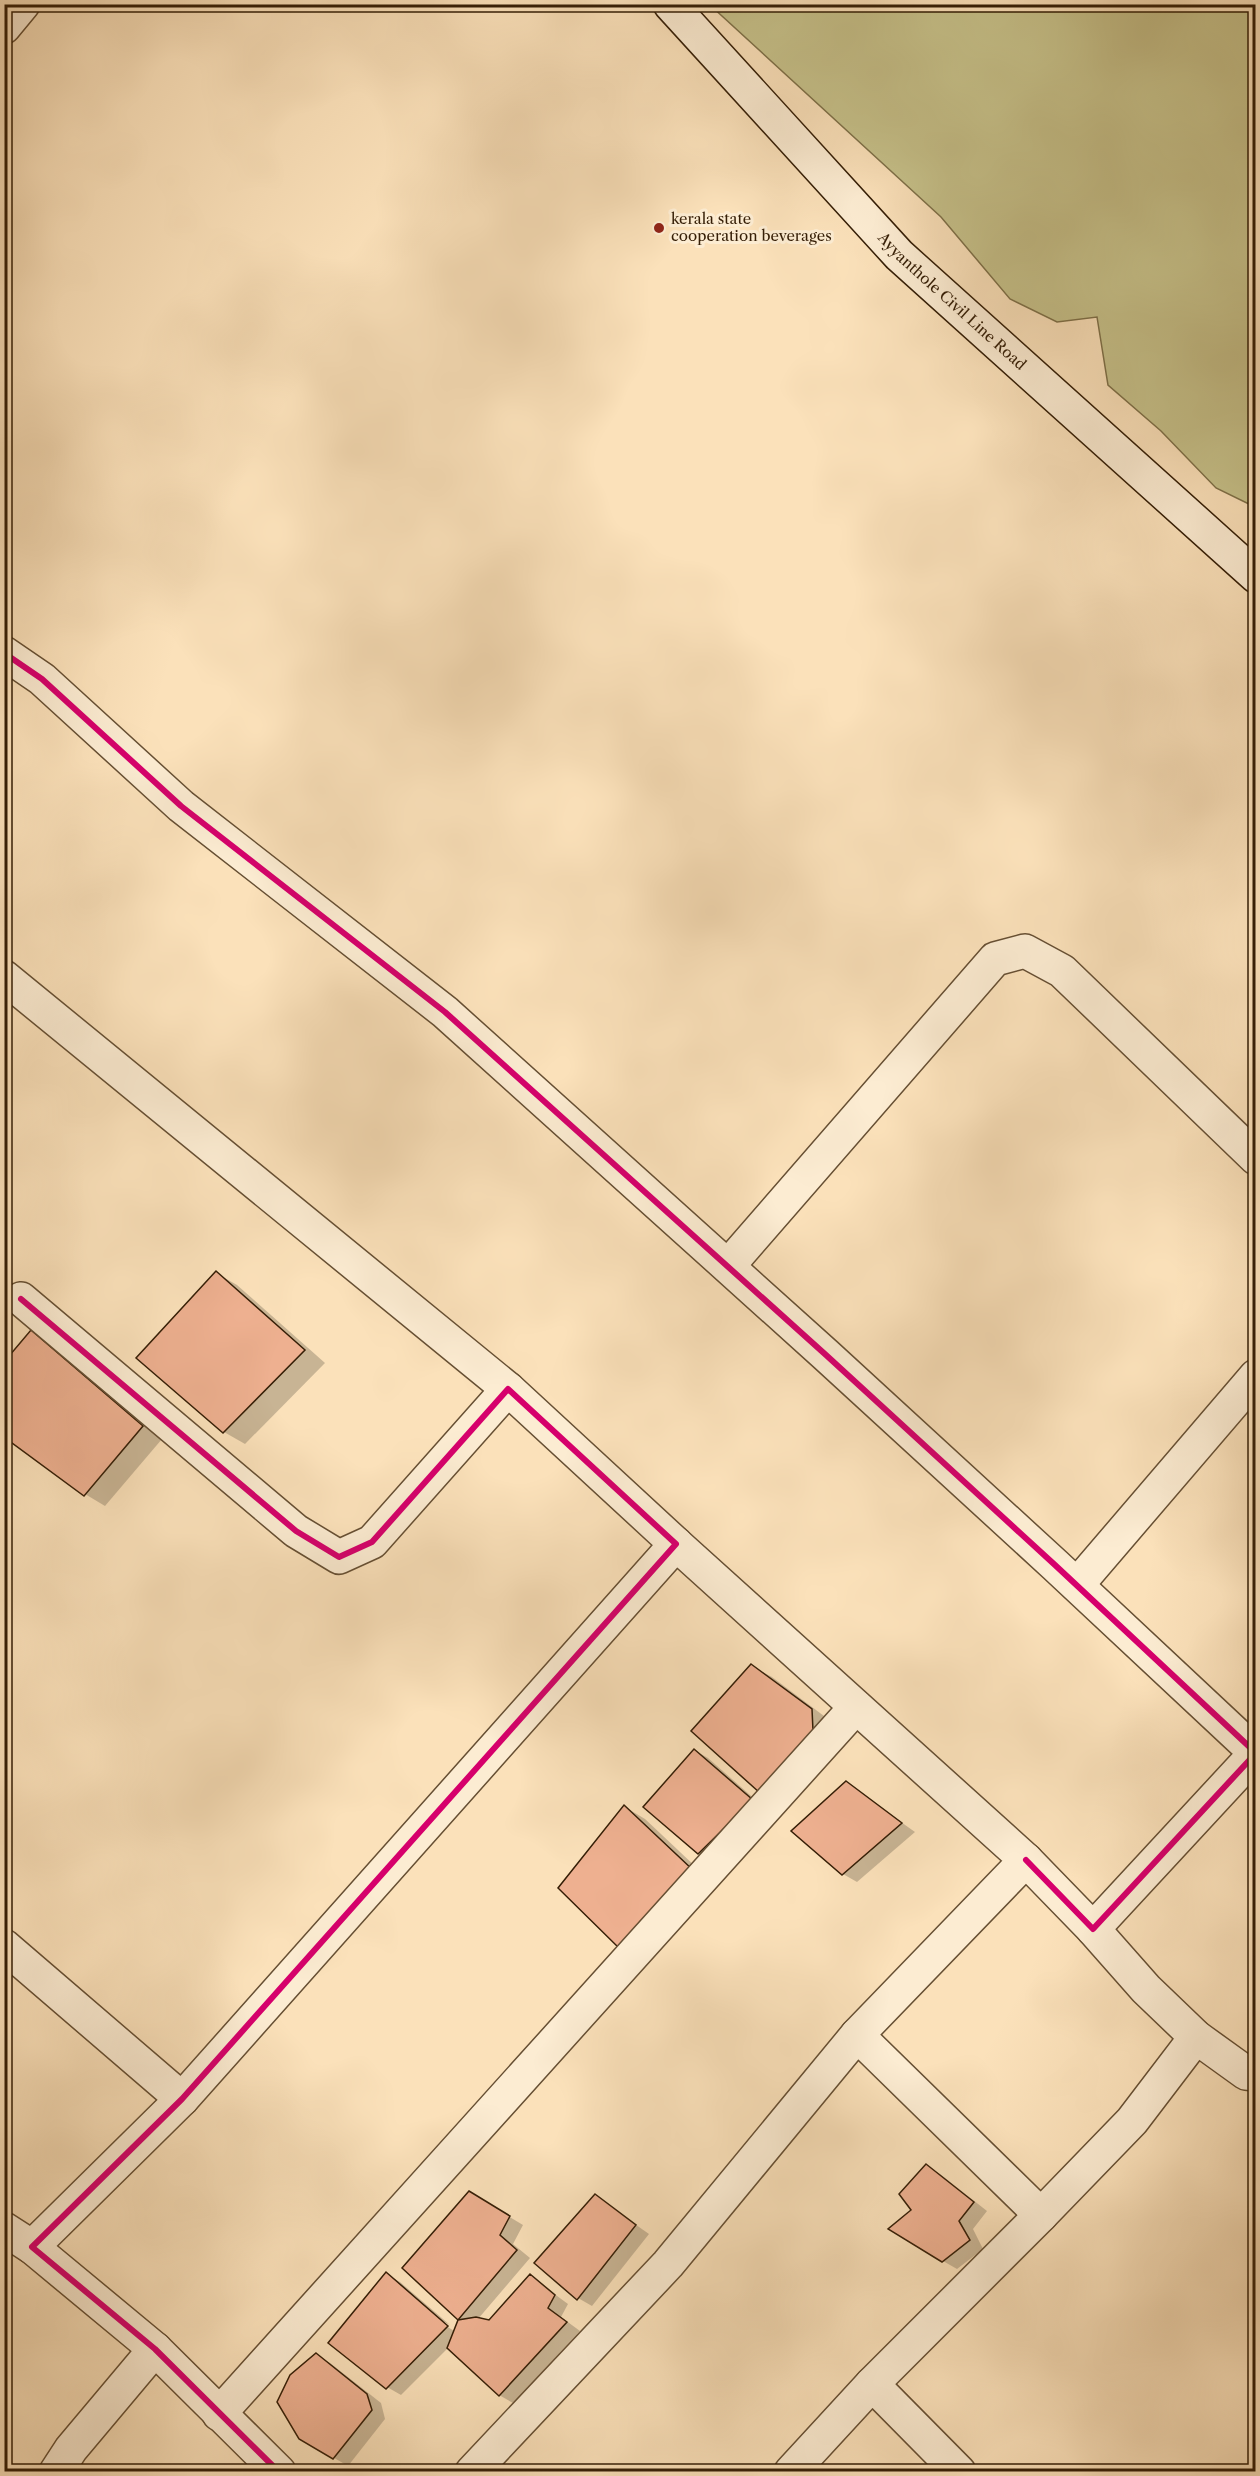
<svg xmlns="http://www.w3.org/2000/svg" width="1260" height="2476" font-family="'Libre Caslon Text',serif">
<style>
.green{fill:#c6c18a;stroke:#7e7048;stroke-width:1.5}
.shadow{fill:#0003}
.building{fill:#eeb090;stroke:#351e06;stroke-width:1.5}
.lines{fill:none;stroke-linecap:round;stroke-linejoin:round}
.street-casing{stroke:#664f33;stroke-width:36}
.secondary-casing{stroke:#351e06;stroke-width:36}
.street{stroke:#fcecd2;stroke-width:33}
.secondary{stroke:#fcecd2;stroke-width:33}
.cycleway-casing{stroke:#fcecd2;stroke-width:10}
.cycleway{stroke:#d6006c;stroke-width:6}
.poi-dot{fill:#8f2418;stroke:#fcecd2;stroke-width:2}
.labels{text-anchor:middle;stroke-width:6;stroke-linejoin:round;paint-order:stroke}
.poi-label{font-size:15px;fill:#351e06;stroke:#fcecd2;text-anchor:start}
.street-label{font-size:15px;fill:#351e06;stroke:#fcecd2}
</style>
<rect width="100%" height="100%" fill="#fbe1ba"/>
<filter id="stains"><feTurbulence type="fractalNoise" baseFrequency=".00333" numOctaves="4"/><feColorMatrix values="0 0 0 0 .2 0 0 0 0 .09 0 0 0 0 .02 0 0 0 .5 -.17"/></filter>
<radialGradient id="worn" r=".72"><stop offset=".6" stop-color="#630" stop-opacity="0"/><stop offset="1" stop-color="#630" stop-opacity=".3"/></radialGradient>
<!-- green -->
<path class="green" d="M710,5H1255V507L1216,488L1161,431L1108,385L1097,317L1057,322L1010,299L941,217Z"/>
<!-- shadow -->
<g class="shadow">
<path d="M216,1273L237,1285L325,1363L245,1444L224,1432L138,1358Z"/>
<path d="M31,1332L51,1343L162,1439L105,1506L85,1494Z"/>
<path d="M751,1666L772,1677L832,1722L782,1804Z"/>
<path d="M694,1750L708,1758L766,1809L713,1861L699,1853L645,1807Z"/>
<path d="M846,1783L915,1832L857,1882L843,1874Z"/>
<path d="M625,1807L645,1819L714,1884L643,1961Z"/>
<path d="M926,2166L940,2174L987,2211L973,2229L983,2249L957,2269L943,2261L913,2210Z"/>
<path d="M469,2193L523,2225L513,2244L530,2258L478,2319L490,2322L530,2276L568,2304L561,2317L580,2331L513,2403L499,2395L449,2347L401,2395L387,2387L386,2274L400,2282L450,2325L443,2321L441,2323L456,2332L459,2319L404,2267Z"/>
<path d="M595,2196L649,2234L592,2306L578,2298Z"/>
<path d="M316,2355L330,2363L381,2403L385,2419L348,2466L300,2438Z"/>
</g>
<!-- building -->
<g class="building">
<path d="M216,1271L305,1350L223,1433L136,1358Z"/>
<path d="M31,1330L143,1426L84,1496L4,1437V1362Z"/>
<path d="M751,1664L812,1709L813,1731L760,1793L691,1731Z"/>
<path d="M694,1749L753,1800L698,1854L643,1807Z"/>
<path d="M846,1781L902,1823L842,1875L791,1831Z"/>
<path d="M624,1805L694,1871L621,1950L558,1888Z"/>
<path d="M926,2164L974,2202L959,2221L970,2240L942,2262L888,2229L911,2210L899,2194Z"/>
<path d="M469,2191L510,2216L500,2235L517,2250L458,2320L402,2268Z"/>
<path d="M595,2194L636,2225L577,2300L534,2263Z"/>
<path d="M386,2272L448,2326L386,2389L328,2343Z"/>
<path d="M530,2274L555,2295L548,2308L567,2322L499,2396L447,2348L458,2320L476,2317L489,2320Z"/>
<path d="M316,2353L367,2394L372,2410L333,2459L299,2439L277,2402L290,2375Z"/>
</g>
<g class="lines">
<!-- street casing -->
<g class="street-casing">
<g id="street">
<path d="M4,27L23,4"/>
<path d="M4,653L42,679L181,806L445,1012L826,1355L1055,1565L1256,1753L1093,1929L1026,1860"/>
<path d="M4,977L508,1389"/>
<path d="M728,1266L995,959L1025,951L1062,971L1256,1158"/>
<path d="M21,1299L296,1531L339,1557L372,1542L508,1389L676,1544L182,2099L32,2247L155,2349L279,2472"/>
<path d="M1077,1585L1256,1376"/>
<path d="M1093,1929L1146,1989L1196,2037L1246,2073L1256,2074"/>
<path d="M4,1946L182,2099"/>
<path d="M857,2035L1041,2215L872,2384"/>
<path d="M1041,2215L1132,2121L1196,2037"/>
<path d="M4,2229L32,2247"/>
<path d="M219,2414L856,1707"/>
<path d="M56,2472L71,2449L155,2349"/>
<path d="M472,2472L668,2264L857,2035L1026,1860L676,1544"/>
<path d="M791,2472L872,2384L959,2472"/>
</g>
</g>
<!-- secondary casing -->
<g class="secondary-casing">
<g id="secondary">
<path id="s1" d="M670,4L899,255L1256,576"/>
</g>
</g>
<!-- street -->
<use href="#street" class="street"/>
<!-- secondary -->
<use href="#secondary" class="secondary"/>
<!-- cycleway casing -->
<g class="cycleway-casing">
<g id="cycleway">
<path d="M4,653L42,679L181,806L445,1012L826,1355L1055,1565L1256,1753L1093,1929L1026,1860"/>
<path d="M21,1299L296,1531L339,1557L372,1542L508,1389L676,1544L182,2099L32,2247L155,2349L279,2472"/>
</g>
</g>
<!-- cycleway -->
<use href="#cycleway" class="cycleway"/>
</g>
<!-- markers -->
<circle class="poi-dot" cx="659" cy="228" r="6"/>
<g class="labels">
<!-- poi labels -->
<g class="poi-label">
<text x="671" y="224">kerala state<tspan x="671" dy="17">cooperation beverages</tspan></text>
</g>
<!-- street labels -->
<g class="street-label">
<text dy="5" stroke="none"><textPath href="#s1" startOffset="410">Ayyanthole Civil Line Road</textPath></text>
</g>
</g>
<!-- margin -->
<rect width="1260" height="2476" fill="none" stroke="#fbe1ba" stroke-width="24"/>
<rect x="6" y="6" width="1248" height="2464" fill="none" stroke="#351e06" stroke-width="3"/>
<rect x="12" y="12" width="1236" height="2452" fill="none" stroke="#351e06" stroke-width="1.5"/>
<rect width="100%" height="100%" filter="url(#stains)"/>
<rect width="100%" height="100%" fill="url(#worn)"/>
</svg>
